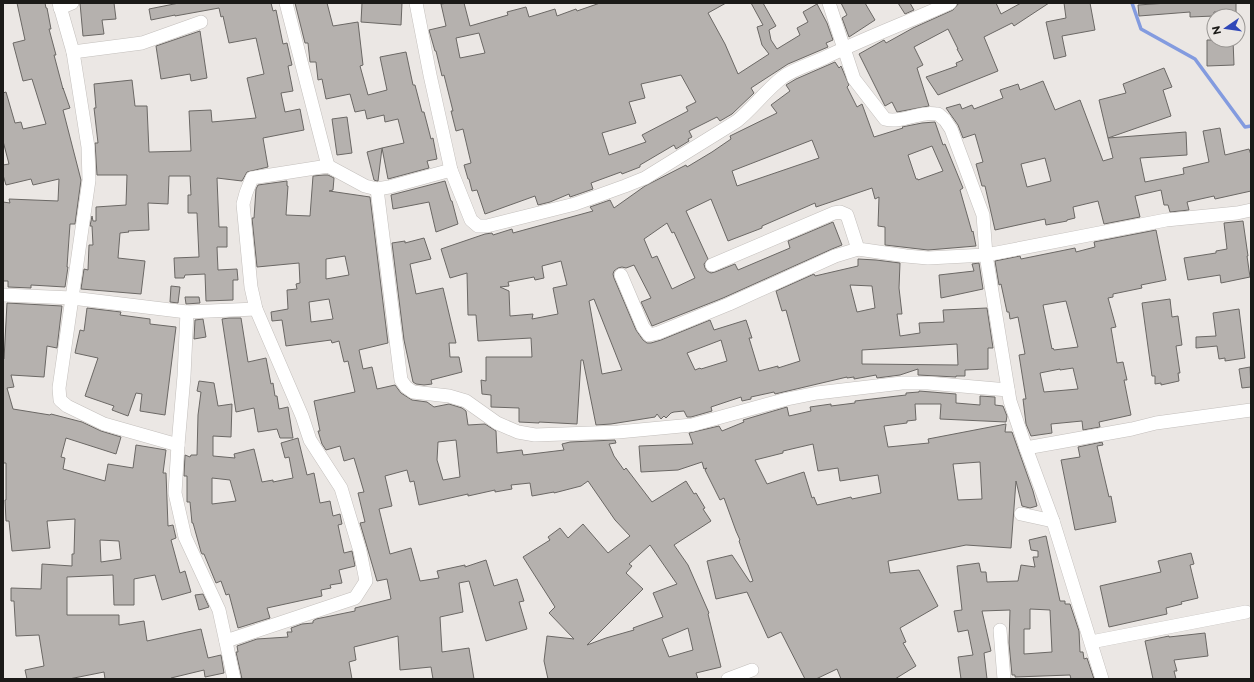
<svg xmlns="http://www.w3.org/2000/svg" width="1254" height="682" font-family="Montserrat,sans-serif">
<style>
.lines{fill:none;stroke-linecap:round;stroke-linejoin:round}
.stream{stroke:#839bdf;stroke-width:3.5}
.building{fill:#b5b1ae;stroke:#6b6865;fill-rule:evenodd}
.minor-casing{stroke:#c3bfbc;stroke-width:14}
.minor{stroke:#fff;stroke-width:13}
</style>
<rect width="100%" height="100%" fill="#ebe7e4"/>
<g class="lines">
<!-- stream -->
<path class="stream" d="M1132,3L1141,29L1195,59L1245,127L1251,126"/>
</g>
<!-- building -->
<g class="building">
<path d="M17,3H45L46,8H47L51,29H49L56,55H54L63,89V88L70,108L63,110L81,180L75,224H70L67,267H68L65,287L31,285V288L8,287V281H3V202L10,203L9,199L58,201L59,179L33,185L31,179L6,185L3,175V165L9,164L3,141V93L6,92L15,123L21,122L23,129L46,124L32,79L23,81L13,43L25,40Z"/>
<path d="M80,3H114L116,19L102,20L104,34L83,36Z"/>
<path d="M179,3H271L273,11L276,10L283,44L287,43L292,65L288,66L293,91L281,93L285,112L300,109L304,130L263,138L268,167L247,172L242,181L217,178L219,227H227V247H217L218,270L237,269L238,280H233V300L206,301L205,274L185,275L184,278H175L174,258L199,257L197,213H188V195H191L190,176H169L168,204L148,203L149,230L128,231L129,232L120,233L118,258L145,261L141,294L81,289L84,269L88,270L89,245H93L92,226H90L92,216L93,221H96V207L126,205L127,175H97L95,143H98L94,108H96L94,84L132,80L135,106H147L149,152L191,151L189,111L211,110L212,122L256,118L247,78L264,74L256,38L229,43L223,16L221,17L219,8L175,16V15L151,20L149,9Z"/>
<path d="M295,3H327L333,26L358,22L363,65L360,66L368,95L387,90L380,57L406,52L413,85H415L422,112H424L431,139L433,138L437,159L427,161L429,168L388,179L382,148L404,143L398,119L385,122L384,115L367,119L365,110L355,112L350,94L326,99L322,79L318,80L316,62H310L308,43H305Z"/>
<path d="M362,3H402L401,25L361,22Z"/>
<path d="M448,3H464L470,26L508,15L507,12L526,7L529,17L555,9L557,16L576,9L577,11L600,3H726L708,13L725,44L738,74L769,54L762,45L757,27L763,25L751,3H763L776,26L769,30L771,40L777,49L800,35L797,28L808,22L803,12L817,4L827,23L833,40L826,43L828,47L788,64L751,88L754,93L732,114L720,121L717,117L689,131L692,137L688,139L689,141L676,149L674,145L640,165V167L622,174L621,172L591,183L593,189L573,196L570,197L569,194L550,202L538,205L535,196L485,214L477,190L472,191L469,179H468L464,165L471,163L463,129L456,131L451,111H453L444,75L442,76L436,51H435L429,30L446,26L441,4ZM479,33L485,53L460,58L456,38ZM681,75L696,102L686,107L688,111L642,135L646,142L609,155L602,133L636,123L629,102L645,98L641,84Z"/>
<path d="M841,3H865L875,20L849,37L842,18L847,15Z"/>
<path d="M898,3H910L914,10L905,14Z"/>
<path d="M959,3H996L1001,14L1021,3H1049L1014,26L1012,23L984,37L998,71L938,95L926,77L957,66L956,63L963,60L957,49H958L948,29L914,47L923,65L917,68L929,106L897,112L892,102L885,106L859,54L884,40L886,43L913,28L953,10Z"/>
<path d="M1064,3H1090L1095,30L1062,36L1066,56L1054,59L1046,22L1066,18Z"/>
<path d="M1168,3H1236V13L1214,12V16L1190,17V12L1139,16L1138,5Z"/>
<path d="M200,31L207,78L191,81L190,74L161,79L156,46Z"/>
<path d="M1207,40H1233L1234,65L1207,66Z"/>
<path d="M835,62L839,68L841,66L849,85L847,87L857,107L862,104L874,137L903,128L902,127L922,123L935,122L943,145L945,144L963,188L960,190L972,232L973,231L976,246L928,250L885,245V227L878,226L879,197L875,199L872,188L816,207L815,203L762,226V228L728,241L711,199L686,211L708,259L704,264L705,268L707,271L711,273L715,272L735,264L738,270L790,248L788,241L833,222L842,245L832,249L723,298L652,326L641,302L651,298L634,265L626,268L622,267L618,268L614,271L613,274L614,278L636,330L643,340L647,343H651L661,340L710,320L714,330L746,320L752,338H749L759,371L778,366V368L800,361L786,310L782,311L776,291L814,274L815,276L858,266V259L876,260L900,263L899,288L902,314H897L900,336L920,333L919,323L944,322L943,310L987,308L993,348H988V369L965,370V376H956V377L918,375V369L900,375L877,378L876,375L854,379V377L847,378V377L775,394L774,392L751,397V399L742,401L741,397L711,407L712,411L691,417H687L684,411L674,412L671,413L666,418L664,416L661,419L657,414L655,417L611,424L596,425L583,360H581L577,424L539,422V423L519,422V408L491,407V395L482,394L481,380L486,381V357H532L531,338L478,341L476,315H468L467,273L450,278L441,249L485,234L492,233L493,235L512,229L513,233L593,211L590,207L610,200L614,208L645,186L686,165L687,167L712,152L731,139L730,136L777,113L771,105L790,91L786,85L796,79ZM812,140L819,158L737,186L732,171ZM932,146L943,171L918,180V179H916L908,155ZM667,223L672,233L674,232L695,278L672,289L657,256L652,258L644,239ZM561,261L567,285L553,288L558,314L532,319L533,314L510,316L509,291L500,287L509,286L508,282L534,277L535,280L544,278L542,266ZM850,285L872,286L875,308L857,312ZM594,299L622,370L602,374L589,301ZM721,340L727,361L701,369L700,368L695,370L687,353ZM957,344L958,365L862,364V350Z"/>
<path d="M1164,68L1172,87L1163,90L1171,116L1108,138L1099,100L1126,93L1123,84Z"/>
<path d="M1043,81L1055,110L1080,100L1103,161L1113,158L1108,138L1186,132L1187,155L1140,158L1145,182L1184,174L1183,168L1209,162L1203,131L1220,128L1225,155L1249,149L1251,155V191L1215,199L1214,196L1187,202L1189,210L1170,212L1168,205H1164L1161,190L1135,196L1140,217L1104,224L1098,201L1073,207L1075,218L1067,220V221L1046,225L1045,219L995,230L985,186H982L976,164L983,162L975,134L963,138L958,125L946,108L960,104L962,109L972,105L974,109L1003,98L1000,90L1018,84L1020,90ZM1045,158L1051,181L1027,187L1021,164Z"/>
<path d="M347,117L352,153L337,155L332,119Z"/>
<path d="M382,148L378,181H377L374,180L367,152Z"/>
<path d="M324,175H328L334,178L333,190L329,191L370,197L388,343L359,350L363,369L372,367L377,389L395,385L401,393L412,400L427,402L434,407L449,404L462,408L466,411L468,425L485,424L496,431L497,453L522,450L523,455L564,450L562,444L570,442L615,440L616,443L609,444L614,456L624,470L626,468L652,502L686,481L694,494L696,493L705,508L703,509L711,521L674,545L688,565L709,613L708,614L721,667L696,673L698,679H548L544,661L547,636L574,639L549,613L555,607L523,557L550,540L548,537L560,528L568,538L583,524L608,553L630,536L615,520L588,481L581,486L554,493V492L532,496L530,483L511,485L512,489L495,492V490L468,496V494L419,505L414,481L410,482L407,470L385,476L392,506L379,509L390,554L411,548L420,581L439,578L437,571L465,565V567L486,560L494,586L517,579L524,601L519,602L527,629L486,641L469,581L459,583L463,612L440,617L442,652L469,648L474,679H433L431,667L400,670L398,636L354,647L356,660L349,662L352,679H242L236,652H238L237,646L257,639L288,637L287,632H292L291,628L302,624L313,623V621L316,619L355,611V608L391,599L387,579L377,581L360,523L365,522L358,493L364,492L354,458L344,461L340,446L326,450L322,444L318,431H320L314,401L355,392L348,361L344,362L339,341L332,343L331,340L286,346L282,320L272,321L271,312L288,309L287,290L297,289L296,284L300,283L299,263L257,267L252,218H254L256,189L258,185L287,181V186H288L286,215L310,216L313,176ZM345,256L349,275L326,279V259ZM329,299L333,319L311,322L309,302ZM456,440L460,477L443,480L437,460L438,442ZM650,545L677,584L653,593L663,617L633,628L634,630L606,638L587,645L643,589L626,573L632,566L629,564ZM688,628L693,650L669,657L662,639Z"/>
<path d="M445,181L451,201H452L458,224L436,232L429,202L393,209L391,195Z"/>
<path d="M1243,221L1248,256H1247L1250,277L1221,283L1220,275L1188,280L1184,258L1216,253V251L1227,249L1224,223Z"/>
<path d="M1156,230L1166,280L1141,285L1142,288L1113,294V297L1108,298L1116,327L1111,328L1117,363L1123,362L1127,380H1124L1131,415L1099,422L1100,427L1083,430L1082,421L1051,424L1052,433L1031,436L1026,424L1023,399H1026L1019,355L1025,354L1018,317L1010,319L1009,312H1007L1001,284L999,285L995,261L1020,256L1021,259L1075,248L1076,252L1095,247L1094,242ZM1066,301L1078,347L1054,350L1053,348L1052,349L1043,305ZM1073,368L1078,389L1044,392L1040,373L1060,369V370Z"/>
<path d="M424,238L431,259L410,264L416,294L443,288L456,343H449L450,357H459L462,372L431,380L432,384L424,385L416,384L413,382L404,340L392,243L405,241V243Z"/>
<path d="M979,263L983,289L941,298L939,275L974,271L972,264Z"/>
<path d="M171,286L180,287L178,303L170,302Z"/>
<path d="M185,297H199L200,303L186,304Z"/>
<path d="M1170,299L1172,317L1178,316L1182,345L1176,346L1180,373H1178L1179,381L1161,385V383L1155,384V376H1152L1142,303Z"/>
<path d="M7,303L62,306L57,348L47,346L44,377L11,375L14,387L7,388L13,409L50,415L51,414L82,422L101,431L121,437L116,454L66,438L61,457L65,458L63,469L105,481L108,464L133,468L136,445L166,450L163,473H166L168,526L173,525L176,538L171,540L180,573L185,571L191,592L162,600L155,575L134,579V605H114L113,575L67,577V615H119V625L144,621L147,641L201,629L208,658L221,655L224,673L205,677L204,670L171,678V679H105L104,672L69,679H27L25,670L44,666L39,635L16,636L14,601H11V588L41,589L42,564L72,566V554H74L75,519L47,521L50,548L12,551L9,521H6L5,500H6V463H3V359H4ZM100,540L119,541L121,559L101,562Z"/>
<path d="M87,308L121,312L120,315L150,319V324L176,327L165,415L140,411L142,394L136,393L128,416L112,410L114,406L85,396L98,358L75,353L80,330L84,331Z"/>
<path d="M1239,309L1245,358L1225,361V358L1219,359L1217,346L1196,348V337L1216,336L1213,313Z"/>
<path d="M229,318H241L248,362L266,358L271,384L273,383L275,396H277L279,409L288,407L293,438H280L277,429L258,432L254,408L236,412L222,319Z"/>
<path d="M203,319L206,337L194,339L195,320Z"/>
<path d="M1250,367L1251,387L1242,388L1239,369Z"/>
<path d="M199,381L214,383L218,406L232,404L231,437L213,436V456L235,458L234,454L254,449L262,482L273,480V482L293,478L289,457L285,458L281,443L298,438L307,475L314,473L320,503L330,501L333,516L340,514L342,524L338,525L344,553L352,551L355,566L339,570L342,583L330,585L331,588L321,590L322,596L267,608L270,618L238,628L229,594L226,595L221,581L216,583L204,554H202L201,552L193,523H192L190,502H187V476H184L185,455L190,457L191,455H197L198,415L201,392L197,391ZM212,478L230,480L236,501L212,504Z"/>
<path d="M919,391L956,394V403L980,405V396L995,397V405L1003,406L1007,416L1006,422L940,419L941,404H915L916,420L907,421V423L884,426L888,447L929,443L928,439L1006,424L1005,432H1012L1033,491L1037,506L1030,508L1022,506L1016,481L1011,548L966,545L888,561L890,573L919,570L938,606L900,628L906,642L903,643L916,666L895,679H841L837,669L816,679H805L781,632L768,638L747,592L716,599L707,561L732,555L750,582L753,581L739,541L740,540L736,531L724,498L720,500L705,470L707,468L704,469L702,462L678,470L641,472L639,446L693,444L689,433L719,426L722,431L744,422L743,420L787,407L789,416L811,411L810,407L831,404V406L855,403V401L906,395V393L919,392ZM813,444L818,471L838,468L840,481L878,475L881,493L852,499L851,497L817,505L814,497L812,498L804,472L767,484L755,460L783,453V451ZM980,462L982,499L958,500L953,464Z"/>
<path d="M1102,442L1103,445L1097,446L1109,497L1111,496L1116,522L1075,530L1061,460L1080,457L1078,447Z"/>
<path d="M1046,536L1060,601H1065V604H1070L1079,631L1080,652H1083L1084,659L1087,658L1094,679H1071L1070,675L1015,677V675H1012L1009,643L1010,610L982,611L991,651L984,653L987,679H961L958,657L973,655L968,630L958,632L954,611L962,610L957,566L979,563L981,572H986L987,582L1018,581L1021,565L1035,567L1033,557H1038V551L1031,550L1029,540ZM1030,609L1050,610L1052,652L1024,654V629H1030Z"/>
<path d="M1191,553L1194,564L1190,565L1198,598L1181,602L1182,604L1166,608L1167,614L1109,627L1100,586L1161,572L1158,561Z"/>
<path d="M203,594L209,607L199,610L195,595Z"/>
<path d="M1205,633L1208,656L1174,660L1177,671H1174L1176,679H1153L1145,641L1169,636V637Z"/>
</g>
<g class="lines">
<!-- minor casing -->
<g class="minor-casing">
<g id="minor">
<path d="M59,3L73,52L88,147L89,180L59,388L60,400L67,406L104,424L178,445"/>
<path d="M286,3L328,166"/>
<path d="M416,3L430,75L451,170L471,220L478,226H487L575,204L625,186L645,178L737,121C753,108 766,90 783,77C794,69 811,64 824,58C865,38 908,22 950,3"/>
<path d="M829,3L854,79L885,119C899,123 912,115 926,114C930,113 934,114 938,114L945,120L951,129L983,215L986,255L1010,401L1026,448L1053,521L1102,679"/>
<path d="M60,8L72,3"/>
<path d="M73,52L142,43L201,22"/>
<path d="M377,189L401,380L406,387L413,392L449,396L466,401L497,423L518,432L535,435L618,432L692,425L787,399L817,393L902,383H928L1008,390"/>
<path d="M712,265L834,213L840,212L847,215L858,249L906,256L928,258L986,255L1166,220L1237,213L1251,210"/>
<path d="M621,275L643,327L649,335L658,333L729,304L835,256L858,249"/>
<path d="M3,295L72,298L187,312L256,309"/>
<path d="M187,312L184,376L178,445L175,493L185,537L219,610L234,679"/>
<path d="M1026,448L1132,429L1156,423L1251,410"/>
<path d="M1021,514L1053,521"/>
<path d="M1000,630L1004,679"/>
<path d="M226,641L355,598L366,581L360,551L341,488L310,440L302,416L256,309L251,287L243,204L246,193L252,178L328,166L365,186L377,189L389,187L451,170"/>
<path d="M1091,642L1246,612"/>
<path d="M728,679L752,670"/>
</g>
</g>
<!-- minor -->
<use href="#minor" class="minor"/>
</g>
<!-- border -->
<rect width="1254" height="682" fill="none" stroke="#1b1a18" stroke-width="8"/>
<!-- north arrow -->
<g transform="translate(1226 28) rotate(257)"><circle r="19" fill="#ebe7e4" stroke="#989592"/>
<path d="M0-3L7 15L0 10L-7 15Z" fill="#2f47b8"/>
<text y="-6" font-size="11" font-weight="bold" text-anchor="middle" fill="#1b1a18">N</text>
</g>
</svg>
